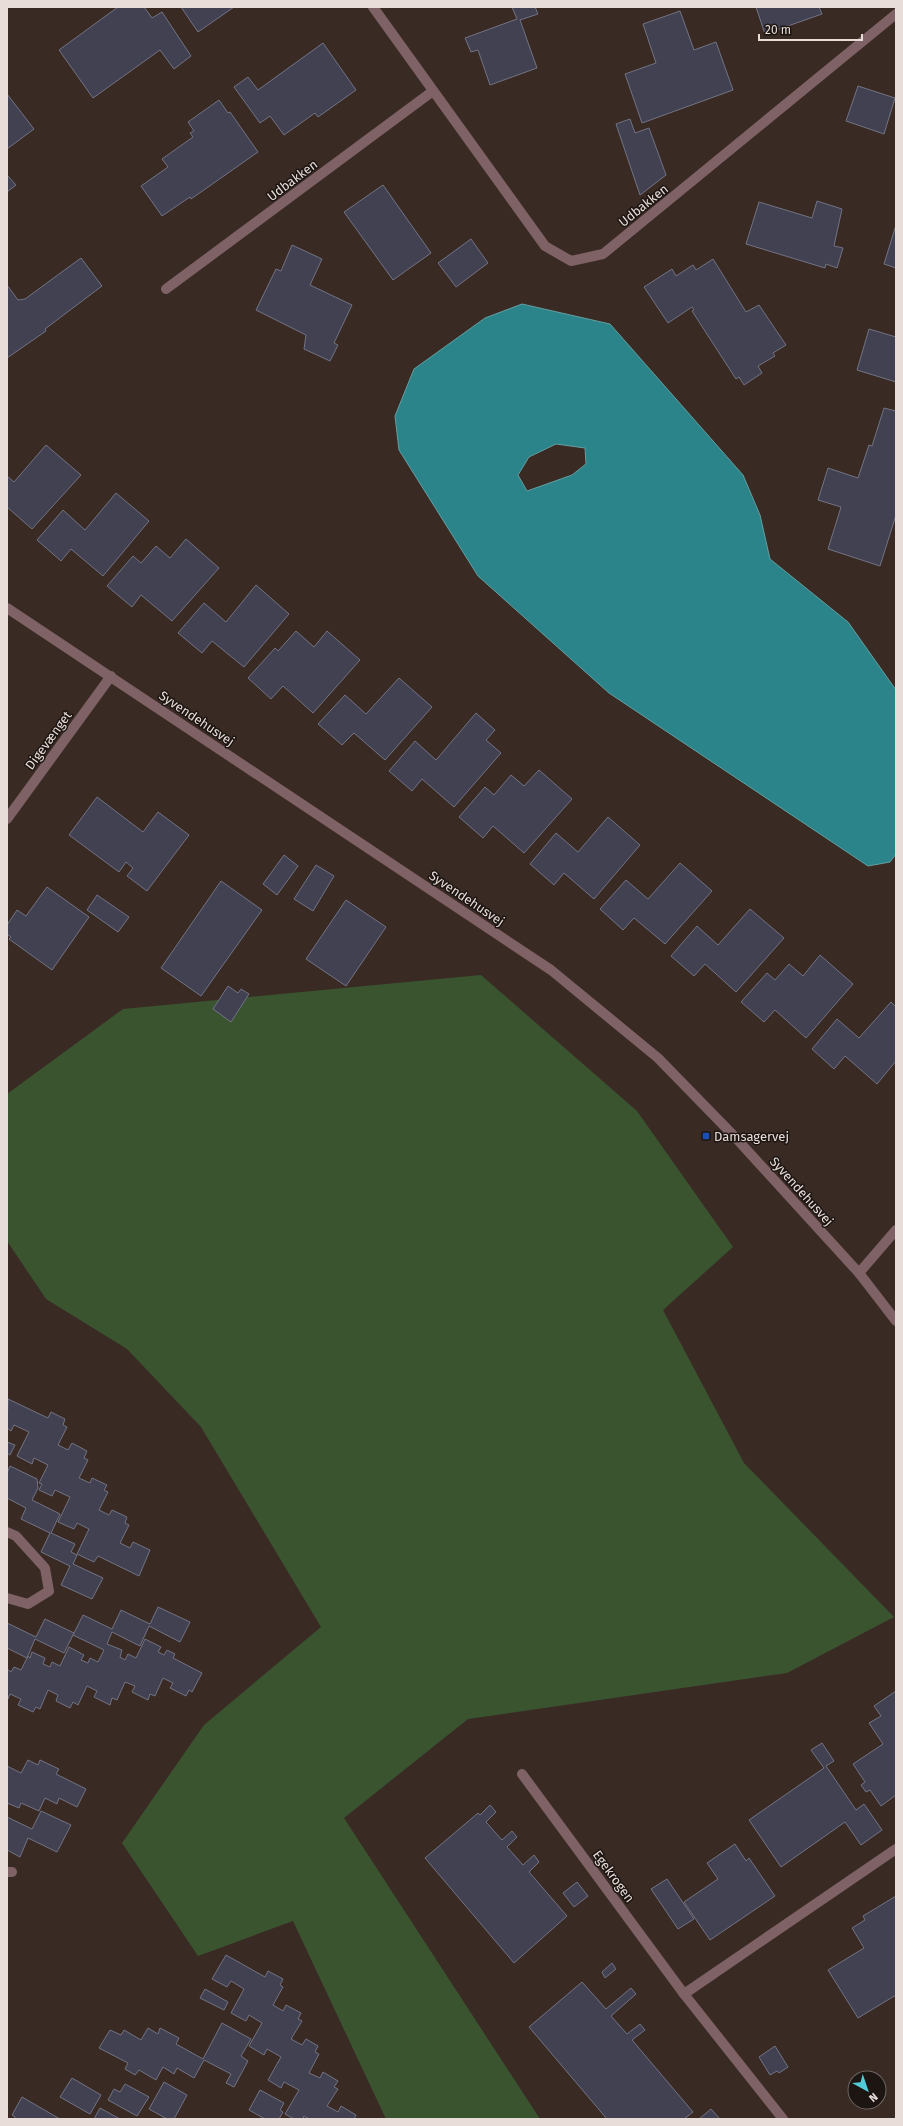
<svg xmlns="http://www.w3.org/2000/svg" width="903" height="2126" font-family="'Fira Sans',sans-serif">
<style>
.green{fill:#3a5430}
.water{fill:#2b8489;stroke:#649fa1;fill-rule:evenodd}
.building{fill:#414151;stroke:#727384}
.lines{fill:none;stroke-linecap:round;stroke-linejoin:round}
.minor{stroke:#7e6265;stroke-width:10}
.transit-dot{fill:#1a4fb4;stroke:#1c1512;stroke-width:1.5}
.labels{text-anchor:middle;stroke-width:3;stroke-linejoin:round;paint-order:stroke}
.street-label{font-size:13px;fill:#e8ddd9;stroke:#1c1512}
.poi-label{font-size:13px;fill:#e8ddd9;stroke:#1c1512;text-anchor:start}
</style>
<rect width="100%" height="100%" fill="#3a2a24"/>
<!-- green -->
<path class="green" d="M481,975L637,1111L733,1247L663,1310L744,1463L894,1617L787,1673L468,1719L344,1818L540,2119H386L293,1921L198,1956L122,1843L204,1725L321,1627L201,1427L127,1349L46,1299L7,1241V1094L123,1009Z"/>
<!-- water -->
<path class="water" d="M522,304L610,324L743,475L760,515L770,559L848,622L896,690V854L890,862L868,866L609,693L478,576L399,450L395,416L414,369L485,318ZM556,444L585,448L586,464L572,475L527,491L518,475L529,457Z"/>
<!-- building -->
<g class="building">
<path d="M118,7H144L152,18L162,12L191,56L174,69L160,50L93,98L59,50Z"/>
<path d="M181,7H234L198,32Z"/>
<path d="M512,7H535L538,14L520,20L537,68L490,85L478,50L471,52L465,38L517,19Z"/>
<path d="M756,7H819L822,14L765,34Z"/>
<path d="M680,11L694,50L716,42L733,90L642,123L625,74L656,63L643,24Z"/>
<path d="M323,43L356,90L318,117L315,113L284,135L270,116L260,123L234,87L248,77L258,90Z"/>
<path d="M858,86L895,98L884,134L846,121Z"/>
<path d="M7,94L34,129L7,149Z"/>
<path d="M219,100L228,113L230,112L258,152L191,199L190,197L162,216L141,186L168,167L162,159L193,137L190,133L194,131L188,122Z"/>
<path d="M630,119L635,133L649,128L666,175L640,195L616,124Z"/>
<path d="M7,175L16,185L7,192Z"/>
<path d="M383,185L431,253L393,280L344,212Z"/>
<path d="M817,201L842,209L834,246L843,248L837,268L826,264L825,268L746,244L759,202L812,218Z"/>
<path d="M896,225V268L884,264Z"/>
<path d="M471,239L488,263L456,287L438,263Z"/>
<path d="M292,245L322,259L310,285L352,305L334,343L338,345L330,361L304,349L306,335L256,310L276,269L281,271Z"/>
<path d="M81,258L102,286L45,329L46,331L7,358V285L18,300L25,299Z"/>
<path d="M713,259L746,312L759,305L786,345L773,353L775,356L758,366L762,373L744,385L739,377L736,379L692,311L694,310L692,307L668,323L644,287L672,269L676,276L693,265L696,270Z"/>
<path d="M869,329L896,337V382L857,370Z"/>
<path d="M884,408L896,411V515L880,566L828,549L841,507L818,500L828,468L858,478L869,445L872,446Z"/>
<path d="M46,445L81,475L32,529L7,507V476L14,482Z"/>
<path d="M116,493L149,521L103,576L71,549L61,561L37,540L63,510L85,530Z"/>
<path d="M186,539L219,568L172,621L141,595L132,607L107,586L133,556L141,563L156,546L170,558Z"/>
<path d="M256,585L289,614L244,667L212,641L202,653L178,633L204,603L226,622Z"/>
<path d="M296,631L314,647L327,631L360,660L313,713L283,686L271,699L248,678L275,648L278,651Z"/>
<path d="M399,678L432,707L385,760L354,733L342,745L318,724L345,695L366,714Z"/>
<path d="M476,713L495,730L486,740L501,753L454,807L422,779L412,791L389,771L415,741L436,760Z"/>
<path d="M539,770L572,799L524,853L493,826L483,838L459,817L485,787L494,795L511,775L524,786Z"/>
<path d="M97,797L143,832L158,812L189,835L147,891L127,876L133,868L126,862L119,872L69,835Z"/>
<path d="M608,817L640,845L594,899L564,873L554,885L530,864L556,833L578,852Z"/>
<path d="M284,855L298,866L277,895L263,884Z"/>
<path d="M680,863L712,891L665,944L634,918L623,930L600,909L626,880L648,899Z"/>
<path d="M316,865L334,876L313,911L294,899Z"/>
<path d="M221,881L262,910L201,996L161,968Z"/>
<path d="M47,887L89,917L52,970L9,939L11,937L7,934V925L17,910L26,916Z"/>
<path d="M97,895L129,917L118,932L87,910Z"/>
<path d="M346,900L386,927L346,986L306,959Z"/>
<path d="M750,909L784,938L736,992L705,964L694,976L671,956L697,926L718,945Z"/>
<path d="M820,955L853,984L806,1038L775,1010L764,1022L741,1002L767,973L775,980L789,964L803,976Z"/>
<path d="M228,986L238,993L241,989L249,994L231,1022L213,1009Z"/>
<path d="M891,1002L896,1007V1061L877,1084L845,1056L834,1069L812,1049L837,1019L859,1038Z"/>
<path d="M8,1399L48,1418L51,1412L65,1419L63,1425L67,1427L58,1445L68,1450L72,1443L87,1451L84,1458L88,1460L79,1478L90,1483L92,1478L107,1485L104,1490L108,1492L99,1510L109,1515L112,1510L127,1517L125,1523L129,1525L120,1543L130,1548L133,1542L150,1550L139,1576L98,1556L94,1562L77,1554L89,1529L77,1523L74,1529L58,1522L70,1497L55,1490L52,1496L39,1490L42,1484L39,1483L48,1465L34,1458L32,1464L17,1456L29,1432L14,1425L11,1431L7,1428Z"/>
<path d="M7,1442L15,1445L10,1455L7,1453Z"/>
<path d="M10,1466L37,1479L38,1488L32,1500L60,1514L51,1533L75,1544L71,1552L77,1555L73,1564L103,1578L92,1599L61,1585L70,1566L41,1552L50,1533L21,1519L26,1508L7,1498V1473Z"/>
<path d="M158,1607L190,1622L180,1642L149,1626L140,1646L112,1632L107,1644L122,1650L120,1657L125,1660L128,1654L136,1658L145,1639L161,1647L158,1652L164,1655L167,1650L175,1654L173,1658L202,1673L192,1692L189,1690L186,1696L170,1688L173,1683L163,1678L155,1696L150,1694L148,1700L132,1692L135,1686L125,1682L117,1700L112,1698L110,1705L94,1697L97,1691L87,1686L78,1705L73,1702L70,1708L56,1701L58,1695L48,1690L40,1709L36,1707L33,1712L18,1705L21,1699L10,1694L7,1701V1669L11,1672L14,1667L21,1670L28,1656L30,1658L32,1652L45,1658L43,1664L50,1667L52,1662L60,1666L69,1647L84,1655L81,1660L88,1663L90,1658L98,1662L104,1650L73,1635L83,1615L112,1629L121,1610L150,1624Z"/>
<path d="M45,1619L74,1633L64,1653L35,1639L27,1658L7,1648V1623L36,1637Z"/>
<path d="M896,1691V1795L881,1806L870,1790L866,1792L861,1785L865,1782L853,1764L883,1744L869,1723L881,1716L874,1706Z"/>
<path d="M822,1743L834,1761L826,1766L856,1810L864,1804L882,1830L861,1845L845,1822L781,1867L749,1820L824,1768L811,1750Z"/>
<path d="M28,1760L38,1765L40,1760L59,1769L56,1774L86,1789L77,1807L59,1798L57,1804L45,1798L39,1811L21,1803L19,1808L7,1803V1766L21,1773Z"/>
<path d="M490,1805L496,1812L486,1822L502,1840L512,1831L517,1837L507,1847L523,1865L534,1855L539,1862L529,1872L567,1916L514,1963L425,1858L478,1813L480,1815Z"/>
<path d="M41,1811L71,1825L57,1852L28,1838L20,1857L7,1850V1817L32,1829Z"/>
<path d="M735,1844L746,1861L749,1858L775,1896L710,1940L684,1902L718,1879L707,1863Z"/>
<path d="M667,1879L694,1919L678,1929L651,1889Z"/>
<path d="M577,1882L588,1896L574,1907L563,1893Z"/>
<path d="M896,1896V1995L858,2018L828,1970L864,1948L852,1928L865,1920L863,1916Z"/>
<path d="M226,1955L265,1977L268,1971L283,1979L280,1985L283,1987L273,2005L283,2011L286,2005L301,2013L298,2019L302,2021L291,2039L302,2045L306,2039L318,2046L315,2052L319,2054L309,2073L320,2078L323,2072L338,2081L334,2087L338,2089L327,2106L338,2112L341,2106L356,2115L354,2119H309L304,2116L303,2119H294L285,2114L299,2090L284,2082L281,2088L268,2080L281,2057L267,2049L264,2055L249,2046L262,2023L249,2015L246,2021L231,2013L244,1989L231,1981L227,1987L212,1979Z"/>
<path d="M612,1963L616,1969L605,1978L602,1972Z"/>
<path d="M582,1982L606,2009L631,1988L636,1994L611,2016L627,2034L640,2024L645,2030L632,2040L693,2112L684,2119H607L529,2027Z"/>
<path d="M205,1989L228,2002L224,2010L200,1998Z"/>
<path d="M222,2023L251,2039L241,2056L248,2061L234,2087L226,2083L231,2074L204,2060L194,2078L177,2068L174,2074L163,2067L156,2080L139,2070L135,2075L125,2069L128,2063L99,2048L110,2030L121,2035L124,2030L141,2040L148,2028L158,2034L160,2028L179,2038L176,2044L203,2059Z"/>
<path d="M775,2046L788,2067L779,2073L777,2071L770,2075L759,2057Z"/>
<path d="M72,2078L101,2095L90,2114L60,2097Z"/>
<path d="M164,2082L187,2095L174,2119H167L149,2109Z"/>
<path d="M125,2084L149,2097L137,2116L108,2100L114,2089L120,2092Z"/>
<path d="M260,2090L284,2103L280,2110L283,2112L279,2119H265L249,2110Z"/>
<path d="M22,2097L60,2119H14L15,2117L12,2115Z"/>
<path d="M100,2108L120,2119H94Z"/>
<path d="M711,2109L720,2119H699Z"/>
</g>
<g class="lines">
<!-- minor -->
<g class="minor">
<path d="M373,7L545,246L571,261L603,254L896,14"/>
<path d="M166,289L433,91"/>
<path d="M7,608L551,970L658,1058L734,1136L859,1273L896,1321"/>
<path d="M7,819L111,676"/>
<path d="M859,1273L896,1230"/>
<path d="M7,1532L16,1536L45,1568L49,1591L28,1604L7,1598"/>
<path d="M522,1774L684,1994L783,2119"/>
<path d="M7,1872H12"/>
<path d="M684,1994L896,1849"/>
</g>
</g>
<!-- markers -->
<rect class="transit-dot" x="702" y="1132" width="8" height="8" rx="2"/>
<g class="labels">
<!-- street labels -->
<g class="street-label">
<text transform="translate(292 180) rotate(-37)" y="5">Udbakken</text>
<text transform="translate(643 205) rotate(-39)" y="5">Udbakken</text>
<text transform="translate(197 718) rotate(34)" y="5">Syvendehusvej</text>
<text transform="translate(48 740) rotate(-54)" y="5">Digevænget</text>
<text transform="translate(467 898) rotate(34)" y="5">Syvendehusvej</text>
<text transform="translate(802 1191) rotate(48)" y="5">Syvendehusvej</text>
<text transform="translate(614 1876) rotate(54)" y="5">Egekrogen</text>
</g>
<!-- poi labels -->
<g class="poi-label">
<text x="714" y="1141">Damsagervej</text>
</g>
</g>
<!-- border -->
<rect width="903" height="2126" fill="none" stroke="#e8ddd9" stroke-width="16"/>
<!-- north arrow -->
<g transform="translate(867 2090) rotate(140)"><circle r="19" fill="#1c1512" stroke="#6e6562"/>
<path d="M0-3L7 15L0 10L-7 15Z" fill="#52cbd8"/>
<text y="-6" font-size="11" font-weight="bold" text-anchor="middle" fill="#e8ddd9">N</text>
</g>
<!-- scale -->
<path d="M759 34v6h103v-6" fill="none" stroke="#e8ddd9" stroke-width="2"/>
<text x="765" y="34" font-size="12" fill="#e8ddd9" stroke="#1c1512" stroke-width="3" paint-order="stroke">20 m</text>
</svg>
